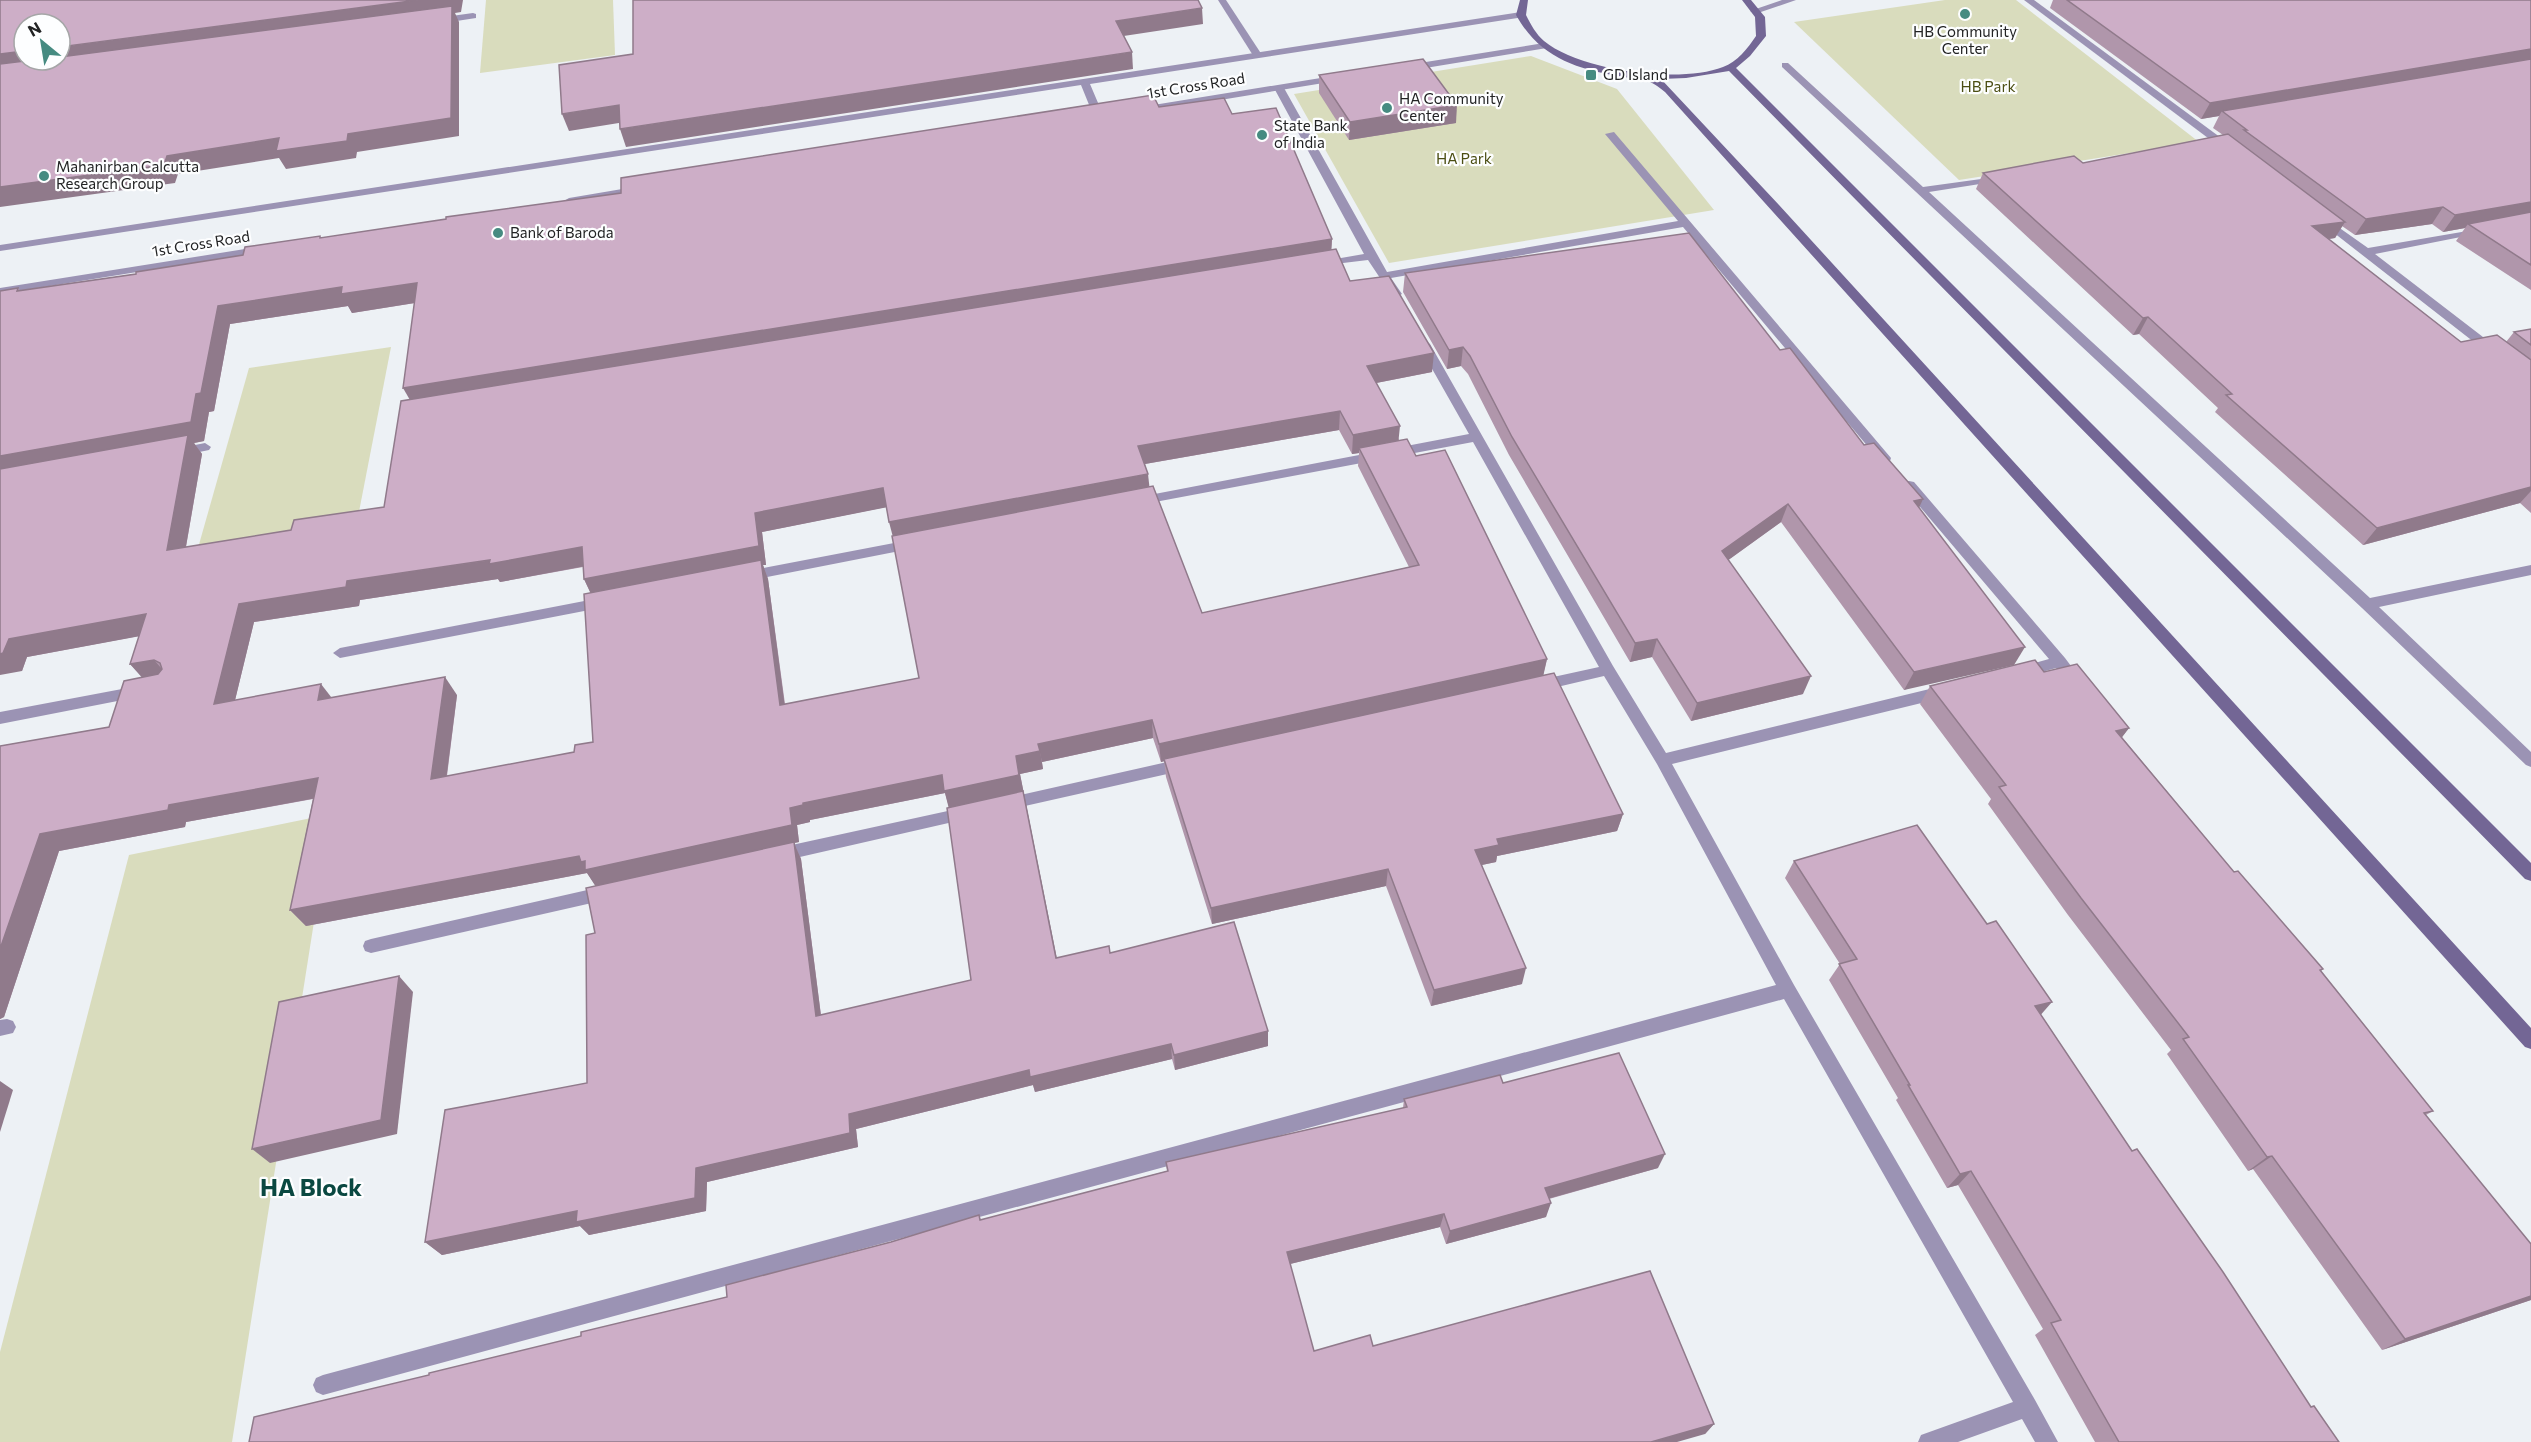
<svg xmlns="http://www.w3.org/2000/svg" width="2531" height="1442" font-family="Commissioner,sans-serif">
<style>
.green{fill:#d9dcbd}
.lines{fill:none;stroke-linecap:round;stroke-linejoin:round}
.minor{fill:#9b93b4;fill-rule:evenodd}
.tertiary{fill:#9b93b4;fill-rule:evenodd}
.secondary{fill:#736695;fill-rule:evenodd}
.wall{fill:#b096ab;fill-rule:evenodd}
.shaded-wall{fill:#907a8b}
.building{fill:#cdaec7;stroke:#907a8b;stroke-width:1.5}
.poi-dot{fill:#468b81;stroke:#fdfeff;stroke-width:2}
.labels{text-anchor:middle;stroke-width:4.5;stroke-linejoin:round;paint-order:stroke}
.far-poi-label{font-size:15px;fill:#222324;stroke:#fdfeff;text-anchor:start}
.far-street-label{font-size:15px;fill:#222324;stroke:#fdfeff}
.far-park-label{font-size:15px;fill:#4b4e13;stroke:#fdfeff}
.near-neighbourhood-label{font-size:24px;font-weight:bold;fill:#0a4841;stroke:#fdfeff}
</style>
<rect width="100%" height="100%" fill="#edf1f5"/>
<!-- green -->
<g class="green">
<path d="M486,0H613L615,55L480,73Z"/>
<path d="M1945,0H2016L2199,142L1959,180L1794,22Z"/>
<path d="M1531,56L1617,89L1714,210L1389,263L1294,94Z"/>
<path d="M391,347L357,522L198,548L249,368Z"/>
<path d="M331,814L232,1442H0V1352L129,855Z"/>
</g>
<g class="lines">
<!-- minor -->
<g class="minor">
<path d="M1218,0H1226L1262,55L1260,57H1254Z"/>
<path d="M2024,0H2034L2232,146V150H2224Z"/>
<path d="M473,13L476,14V18L437,24L432,21L437,18Z"/>
<path d="M1782,63H1788L1923,187L2003,176L2004,178L1999,181L1929,192L2370,598L2531,565V575L2379,607L2531,752V767L2526,765L2362,608L1782,67Z"/>
<path d="M1276,86L1284,88L1387,272L1678,221L1605,134L1614,132L1891,458L1890,461H1880L1683,227L1391,278L1402,294L1396,297L1392,296L1368,260L1318,266V262L1364,254L1274,88Z"/>
<path d="M2324,217L2368,248L2485,228V232L2481,233L2375,254L2496,347V353H2488L2320,222V218Z"/>
<path d="M1424,340L1430,344L1613,666L1666,753L1942,686L1947,688L1949,692L1947,696L1942,698L1672,764L1794,985L2035,1400L2058,1442H2035L2022,1419L1958,1442H1918L1921,1435L2013,1402L1784,999L323,1395L316,1392L313,1385L316,1378L323,1375L1776,985L1657,764L1604,676L1540,691L1535,689L1533,685L1535,681L1599,667L1473,442L1139,505L1132,501L1139,497L1469,434L1418,344Z"/>
<path d="M205,443L211,447L209,450L180,456L174,452L175,449Z"/>
<path d="M1909,481L1914,482L2065,658L2083,682L2081,686H2071L2056,668L2021,678L2016,676L2014,672L2016,668L2049,659L1904,488L1902,485L1904,482Z"/>
<path d="M915,539L922,544L920,547L747,581L740,576L747,571Z"/>
<path d="M605,597L610,598L612,602L610,606L340,658L333,653L340,648Z"/>
<path d="M138,686L143,688L145,692L143,696L0,724V712Z"/>
<path d="M1185,758L1190,760L1193,764L1190,768L1185,770L1007,810L1001,809L999,804L1001,799L1007,798Z"/>
<path d="M966,807L972,808L974,813L972,818L966,819L778,862L772,860L770,855L772,850L778,848Z"/>
<path d="M605,886L611,888L613,893L611,898L605,900L371,953L365,951L363,946L365,941L371,939Z"/>
<path d="M7,1019L13,1021L16,1027L13,1033L0,1036V1020Z"/>
</g>
<!-- tertiary -->
<g class="tertiary">
<path d="M1782,0H1796L1755,14L1750,11Z"/>
<path d="M1521,12L1526,15L1524,17L1090,84L1104,117L1099,120L1094,117L1081,85L0,251V245Z"/>
<path d="M1544,43L1547,44V48L1407,71L1402,68L1407,65Z"/>
<path d="M1339,75L1344,78L1342,80L1141,113L1136,110L1141,107Z"/>
<path d="M640,186L645,189L644,191L569,204L564,201L569,198Z"/>
<path d="M264,246L268,247V251L0,294V288Z"/>
</g>
<!-- secondary -->
<path class="secondary" d="M1520,0H1528L1526,15C1531,25 1536,34 1544,41C1580,71 1680,84 1723,67C1737,62 1748,48 1756,36L1755,17L1742,0H1751L1765,17L1766,36L1750,56L1736,68L2531,863V881L2525,879L1729,71L1686,78L1661,79L1779,205L2531,1028V1049L2525,1047L1665,92C1644,75 1642,80 1617,76C1573,68 1539,56 1516,15Z"/>
</g>
<!-- wall -->
<g class="wall">
<path d="M2053,0H2531V290L2456,241L2465,228L2443,232L2432,224L2355,235L2342,226L2335,238L2328,239L2461,342H2506L2514,332L2531,329V513L2520,503L2363,545L2215,412L2218,408L2139,334L2133,335L1976,189L1983,173L2083,163L2223,135L2213,128L2219,116L2201,119L2050,8Z"/>
<path d="M1319,75L1456,123L1349,140L1319,93Z"/>
<path d="M1159,107L1232,114L1332,239L1331,250L1350,281L1432,372L1376,383L1399,440L1416,456L1547,659L1543,675L1623,814L1617,831L1497,856L1496,862L1482,865L1522,984L1431,1006L1386,886L1212,924L1166,777L1164,761L1161,762L1153,738L1042,762L1043,769L1020,774L1056,958L1110,953L1268,1031V1046L1175,1070L1172,1059L1035,1092L1033,1085L856,1129L858,1147L707,1182L706,1211L589,1235L580,1226L442,1255L425,1242L587,1083L595,933L596,886L587,873L306,926L290,910L313,799L186,822L185,827L59,851L4,1017L0,1019V746L109,727L142,677L130,664L139,636L27,657L22,671L18,288L20,290L136,274L243,255L322,238L621,193ZM415,303L410,399L384,507L291,530L186,547L202,454L194,443L204,441L209,412L214,411L230,324L348,306L352,313ZM1339,430L1352,454L1359,453L1358,466L1409,567L1202,613L1149,487L1145,464ZM886,507L893,535L919,678L785,704L768,579L763,565H766L762,532ZM583,567L584,579L590,592L593,742L574,752L447,776L457,695L235,700L254,622L359,606L360,600L498,579L500,582ZM945,793L949,807L971,980L821,1015L801,859L794,843L799,842L797,825L810,822V820Z"/>
<path d="M1405,273L1780,350L1919,508L2025,647L1904,690L1781,522L1728,560L1803,694L1691,721L1652,657L1630,662L1509,455L1468,374L1461,366L1447,369L1403,292Z"/>
<path d="M2044,672L2129,728L2122,737L2234,872L2323,969L2321,971L2433,1111L2426,1115L2531,1244V1300L2382,1350L2253,1169L2248,1171L2167,1054L2171,1050L2068,915L1988,804L1991,799L1920,704L1930,686Z"/>
<path d="M1794,861L2041,1015L2132,1151L2311,1407L2339,1442H2095L2035,1335L2043,1329L1958,1185L1947,1188L1896,1100L1898,1098L1829,980L1840,964L1785,878Z"/>
<path d="M1503,1083L1658,1168L1549,1199L1546,1217L1446,1244L1440,1227L1290,1264L1314,1351L1373,1346L1714,1424L1705,1434L429,1375L581,1336L727,1297L891,1242L979,1215L981,1220L1167,1171L1166,1162L1403,1108L1404,1099Z"/>
</g>
<!-- shaded-wall -->
<g class="shaded-wall">
<path d="M418,0H463L461,12L455,13L459,22V136L357,152L356,158L286,169L279,158L178,174L175,183L0,207V187L167,156L279,138L347,141L0,73V54L24,51V60H60V47Z"/>
<path d="M1202,8L1203,24L1117,37L1116,21Z"/>
<path d="M2531,49V64L2222,111L2219,116L2201,119L2210,103Z"/>
<path d="M1132,52L1133,69L626,147L620,129Z"/>
<path d="M619,105L625,122L569,131L562,114Z"/>
<path d="M1457,105L1456,123L1349,140L1350,122Z"/>
<path d="M2531,202V217L2468,224L2465,228L2443,232L2455,215Z"/>
<path d="M2443,207L2432,224L2355,235L2366,219Z"/>
<path d="M2345,222L2335,238L2302,243L2312,226Z"/>
<path d="M1332,239L1331,257L414,407L403,388Z"/>
<path d="M417,283L427,301L352,313L348,306L230,324L214,411L209,412L204,441L194,443L202,454L182,569L0,478V456L196,394L218,306L342,287Z"/>
<path d="M2148,317L2139,334L2133,335L2143,318Z"/>
<path d="M1463,347L1461,366L1447,369L1449,350Z"/>
<path d="M1434,353L1432,372L1366,385L1367,366Z"/>
<path d="M1340,411L1339,430L1139,465L1138,446Z"/>
<path d="M1400,426L1398,445L1359,448V453L1352,454L1353,435Z"/>
<path d="M1148,474L1150,492L894,541L889,522Z"/>
<path d="M2531,487V491L2520,503L2363,545L2377,528Z"/>
<path d="M883,488L888,507L762,532L766,565H763L768,579L787,723L780,705L593,598L584,579L755,513Z"/>
<path d="M1923,499L1915,517L1914,501Z"/>
<path d="M1788,504L1781,522L1716,569L1722,551Z"/>
<path d="M582,547L591,565L500,582L498,579L360,600L359,606L254,622L230,721L214,704L239,604L347,581Z"/>
<path d="M146,614L162,632L27,657L22,671L0,675V654L9,639Z"/>
<path d="M1657,639L1652,657L1630,662L1635,643Z"/>
<path d="M2025,647L2014,665L1904,690L1914,672Z"/>
<path d="M1547,659L1543,677L1161,762L1159,744Z"/>
<path d="M154,660L170,678L146,682L130,664Z"/>
<path d="M1811,676L1803,694L1691,721L1697,703Z"/>
<path d="M445,677L457,695L444,796L431,779Z"/>
<path d="M321,684L335,702L318,700Z"/>
<path d="M1152,720L1153,738L1042,762L1038,744Z"/>
<path d="M2129,728L2116,745V731Z"/>
<path d="M1040,751L1043,769L1020,774L1060,974L949,809L945,793L810,820V822L797,825L799,842L794,843L801,859L823,1032L596,887L587,873L306,926L290,910L579,856L790,808L803,803Z"/>
<path d="M318,778L333,795L186,822L185,827L59,851L4,1017L0,1019V949L40,834L169,805Z"/>
<path d="M1623,814L1617,831L1497,856L1496,862L1472,867L1475,850L1497,839Z"/>
<path d="M1388,869L1386,886L1212,924L1211,908Z"/>
<path d="M1526,968L1522,984L1431,1006L1434,990Z"/>
<path d="M399,976L413,992L397,1134L270,1163L252,1149Z"/>
<path d="M2052,1002L2038,1018L2035,1006Z"/>
<path d="M1268,1031V1046L1175,1070L1174,1055Z"/>
<path d="M1171,1044L1172,1059L1035,1092L1033,1085L856,1129L858,1147L707,1182L706,1211L589,1235L580,1226L442,1255L425,1242L696,1168L849,1114L1029,1070Z"/>
<path d="M0,1081L13,1090L0,1132Z"/>
<path d="M1665,1154L1658,1168L1540,1201L1545,1188Z"/>
<path d="M2272,1156L2253,1169L2248,1171L2267,1157Z"/>
<path d="M1971,1171L1958,1185L1947,1188L1960,1174Z"/>
<path d="M1551,1203L1546,1217L1446,1244L1450,1231Z"/>
<path d="M1444,1214L1440,1227L1286,1265L1287,1252Z"/>
<path d="M2531,1296V1300L2382,1350L2405,1339Z"/>
<path d="M1714,1424L1705,1434L1677,1442H1651Z"/>
</g>
<!-- building -->
<g class="building">
<path d="M0,0H418L60,47V24H24V51L0,54Z"/>
<path d="M633,0H1198L1202,8L1116,21L1132,52L620,129L619,105L562,114L559,65L633,54Z"/>
<path d="M2067,0H2531V49L2210,103Z"/>
<path d="M452,6L451,118L348,134L347,141L276,151L279,138L167,156L164,165L0,187V64L33,60H60V57Z"/>
<path d="M1423,59L1457,105L1350,122L1319,75Z"/>
<path d="M2531,59V202L2455,215L2443,207L2366,219L2244,130H2247L2222,111Z"/>
<path d="M1153,95L1159,107L1224,98L1232,114L1276,108L1332,239L403,388L417,283L341,294L342,287L218,306L201,393L196,394L191,422L0,456V291L18,288L17,291L136,274V272L243,255L245,247L320,236V238L446,219V217L621,193V178Z"/>
<path d="M2228,134L2345,222L2312,226L2461,342L2497,335L2531,360V487L2377,528L2226,395L2232,394L2148,317L2143,318L1983,173L2074,156L2083,163Z"/>
<path d="M2531,212V265L2468,224Z"/>
<path d="M1689,233L1780,350L1790,348L1864,445L1874,443L1923,499L1914,501L2025,647L1914,672L1788,504L1722,551L1811,676L1697,703L1657,639L1635,643L1512,437L1470,356L1463,347L1449,350L1405,273Z"/>
<path d="M1336,249L1350,281L1389,276L1434,353L1367,366L1400,426L1353,435L1340,411L1138,446L1148,474L889,522L883,488L755,513L759,546L584,579L582,547L489,564L490,560L347,581L346,587L239,604L214,704L321,684L318,700L445,677L431,779L574,752L575,745L593,742L584,594L761,560L780,705L919,678L892,536L1153,486L1202,613L1419,565L1359,448L1407,439L1416,456L1445,450L1547,659L1159,744L1152,720L1038,744L1040,751L1016,756L1019,775L944,791L942,775L803,803V805L790,808L792,825L585,870V861L581,862L579,856L290,910L318,778L169,805L168,810L40,834L0,949V746L109,727L124,681L158,674L162,669L160,663L154,660L130,664L146,614L9,639L3,653L0,654V469L188,435L167,550L291,530L294,520L384,507L401,401Z"/>
<path d="M2531,329V345L2514,332Z"/>
<path d="M2035,660L2044,672L2077,664L2129,728L2116,731L2234,872L2238,871L2323,969L2320,970L2433,1111L2424,1113L2531,1244V1296L2405,1339L2272,1156L2267,1157L2183,1039L2189,1037L2081,898L1999,787L2006,785L1930,686Z"/>
<path d="M1554,673L1623,814L1497,839L1499,845L1475,850L1526,968L1434,990L1388,869L1211,908L1164,759Z"/>
<path d="M1023,791L1056,958L1109,946L1110,953L1234,922L1268,1031L1174,1055L1171,1044L1030,1077L1029,1070L849,1114L850,1133L696,1168L695,1198L576,1222L577,1211L425,1242L445,1110L587,1083L586,935L595,933L586,888L794,842L816,1016L971,980L947,808Z"/>
<path d="M1917,825L1987,924L1996,921L2052,1002L2035,1006L2132,1151L2137,1149L2223,1272L2311,1407L2314,1406L2339,1442H2119L2051,1323L2061,1320L1971,1171L1960,1174L1908,1085H1910L1839,964L1857,959L1794,861Z"/>
<path d="M399,976L381,1120L252,1149L279,1002Z"/>
<path d="M1619,1053L1665,1154L1545,1188L1551,1203L1450,1231L1444,1214L1287,1252L1314,1351L1370,1335L1373,1346L1650,1271L1714,1424L1651,1442H249L254,1417L429,1375V1373L581,1336V1332L727,1297L726,1285L891,1242L979,1215L980,1220L1168,1171L1166,1162L1407,1107L1404,1099L1500,1075L1503,1083Z"/>
</g>
<!-- markers -->
<g class="poi-dot">
<circle cx="1965" cy="14" r="6"/>
<rect x="1585" y="69" width="12" height="12" rx="3"/>
<circle cx="1387" cy="108" r="6"/>
<circle cx="1262" cy="135" r="6"/>
<circle cx="44" cy="176" r="6"/>
<circle cx="498" cy="233" r="6"/>
</g>
<g class="labels">
<!-- far-poi labels -->
<g class="far-poi-label">
<text x="1965" y="37" text-anchor="middle">HB Community<tspan x="1965" dy="17">Center</tspan></text>
<text x="1603" y="80">GD Island</text>
<text x="1399" y="104">HA Community<tspan x="1399" dy="17">Center</tspan></text>
<text x="1274" y="131">State Bank<tspan x="1274" dy="17">of India</tspan></text>
<text x="56" y="172">Mahanirban Calcutta<tspan x="56" dy="17">Research Group</tspan></text>
<text x="510" y="238">Bank of Baroda</text>
</g>
<!-- far-street labels -->
<g class="far-street-label">
<text transform="translate(1196 86) rotate(-9)" y="5">1st Cross Road</text>
<text transform="translate(201 244) rotate(-9)" y="5">1st Cross Road</text>
</g>
<!-- far-park labels -->
<g class="far-park-label">
<text x="1988" y="92">HB Park</text>
<text x="1464" y="164">HA Park</text>
</g>
<!-- near-neighbourhood labels -->
<g class="near-neighbourhood-label">
<text x="311" y="1196">HA Block</text>
</g>
</g>
<!-- north arrow -->
<g transform="translate(42 42) rotate(330)"><circle r="28" fill="#fdfeff" stroke="#a5a6a7" stroke-width="1.5"/>
<path d="M0-4.5L10 22L0 15L-10 22Z" fill="#468b81"/>
<text y="-9" font-size="16" font-weight="bold" text-anchor="middle" fill="#222324">N</text>
</g>
</svg>
